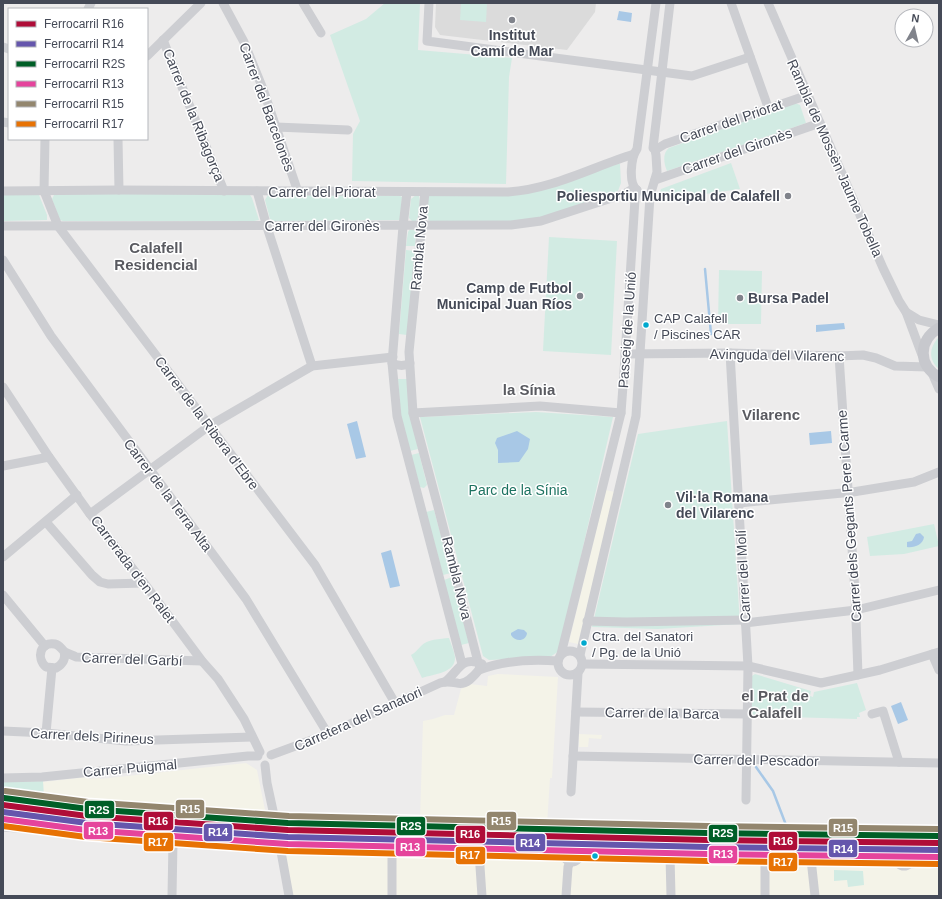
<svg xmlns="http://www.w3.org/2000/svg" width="942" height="899" font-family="Arial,sans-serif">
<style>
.commercial{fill:#f4f3e8}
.education{fill:#dbdbdb}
.green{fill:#d2ebe3}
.water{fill:#a8c8e6}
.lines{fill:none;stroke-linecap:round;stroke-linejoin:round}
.stream{stroke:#a8c8e6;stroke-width:2.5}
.minor-tunnel{stroke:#cbccce;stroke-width:9;stroke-dasharray:9 4.5;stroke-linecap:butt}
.minor{stroke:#cdced2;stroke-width:9}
.major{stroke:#c7c8cd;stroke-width:11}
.rail-1-casing{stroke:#fff;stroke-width:9}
.rail-2-casing{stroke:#fff;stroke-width:9}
.rail-3-casing{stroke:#fff;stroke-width:9}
.rail-4-casing{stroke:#fff;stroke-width:9}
.rail-5-casing{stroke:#fff;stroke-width:9}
.rail-6-casing{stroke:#fff;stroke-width:9}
.rail-1{stroke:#af0d38;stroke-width:6}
.rail-2{stroke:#6556ac;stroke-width:6}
.rail-3{stroke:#005f27;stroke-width:6}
.rail-4{stroke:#e5449c;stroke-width:6}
.rail-5{stroke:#93866e;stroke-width:6}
.rail-6{stroke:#e77204;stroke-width:6}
.poi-dot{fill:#80838b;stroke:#fff;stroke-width:1.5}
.bus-dot{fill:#00a9ce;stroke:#fff;stroke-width:1.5}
.labels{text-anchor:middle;stroke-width:3;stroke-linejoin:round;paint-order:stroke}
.bus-label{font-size:13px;fill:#454a57;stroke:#fff;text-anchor:start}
.poi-label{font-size:14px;font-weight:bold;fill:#454a57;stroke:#fff;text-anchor:end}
.street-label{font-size:14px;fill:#454a57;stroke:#fff}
.park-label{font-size:14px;fill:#1c7260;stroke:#fff}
.neighbourhood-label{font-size:15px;font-weight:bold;fill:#595a60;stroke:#fff}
.line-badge{stroke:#fff;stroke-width:1.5}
.badge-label{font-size:11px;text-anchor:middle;font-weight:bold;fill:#fff}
</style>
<rect width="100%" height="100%" fill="#edecec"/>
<!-- commercial -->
<g class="commercial">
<path d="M606,490L615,492L578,644L569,642Z"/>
<path d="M498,674L558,677L552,778H550L547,825L420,820L423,721L433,719L445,715H454L461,689L470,684L487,686L488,676Z"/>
<path d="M579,734L602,735L601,739L589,738L588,747H579Z"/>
<path d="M246,763L257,770L266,815L154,808L44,798L43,782L88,777L89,779L99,778V776L100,779Z"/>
<path d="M280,847L564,854L887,860L939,863V896H289Z"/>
</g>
<!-- education -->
<path class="education" d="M436,3H596L595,12L567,50L440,35L435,27Z"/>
<!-- green -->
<g class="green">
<path d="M385,3H420L418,50L512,58L509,77L506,184L352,181L353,134L360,121L330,35L366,19Z"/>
<path d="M461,3H487L486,22L460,20Z"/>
<path d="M795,103L800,105L806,123L667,171C664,164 662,153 669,148Z"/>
<path d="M731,163L740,189L657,201L661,189Z"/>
<path d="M618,164H620L621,183L618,191L541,218L519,221H430L426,218L427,198L429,196L514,195Z"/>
<path d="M232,192L250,195L252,198L259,220L254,221H63L60,220L52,199L54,195L59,194Z"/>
<path d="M3,195H39L47,215V220L3,221Z"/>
<path d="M268,195L400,196L402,197L400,220L273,221L270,219L265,200Z"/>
<path d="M416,195L419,196C421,204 420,218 414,223L409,218L411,199Z"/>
<path d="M410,229L415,230L416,233L415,246H406L408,232Z"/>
<path d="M549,237L617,241L611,355L543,351Z"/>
<path d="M406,250L415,251L407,335L399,334Z"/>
<path d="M719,270L762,271L761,324H718Z"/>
<path d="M939,337V369C928,360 929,347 939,337Z"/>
<path d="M398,379H407L418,449L410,451L401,416Z"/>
<path d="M536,412L613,417L559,651L550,657L489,660L483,656L420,417Z"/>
<path d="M727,421L740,624L658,629L592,627L638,434Z"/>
<path d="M419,453L427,485L424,488L420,487L411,455Z"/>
<path d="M434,510L451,573L443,575L426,512Z"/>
<path d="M934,524L939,546L904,554L870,556L867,537Z"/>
<path d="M452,577L469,643L461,645L444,580Z"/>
<path d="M449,638C451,644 454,651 455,657C456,673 434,674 422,678L411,655C416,652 417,650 421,646C427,639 440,639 449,638Z"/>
<path d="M755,674L811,691L810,696L813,697L814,692L857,683L866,710L859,713L860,717H857V719L752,716V676Z"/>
<path d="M43,781L44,798L154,808L346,821L556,826L939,830V834L556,829L312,823L284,820L287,835L401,838L567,840L939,847V851L565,843L559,840L552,843L308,839L301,842L271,836L167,835L3,820V810L116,823L267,833L266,820L3,796V782Z"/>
<path d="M834,870L863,871L864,885L848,887L847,880L834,881Z"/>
</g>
<!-- water -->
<g class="water">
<path d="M619,11L632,13L631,22L617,20Z"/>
<path d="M844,323L845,329L816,332V325Z"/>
<path d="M357,421L366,457L356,459L347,424Z"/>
<path d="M517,431L530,439L528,449L519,462L498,463V450L495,443L497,438Z"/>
<path d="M831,431L832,443L810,445L809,433Z"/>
<path d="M920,533L924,537C923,545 914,548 907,547V542L912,541L916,534Z"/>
<path d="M391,550L400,586L390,588L381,553Z"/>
<path d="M518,629L524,630L527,633C526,642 515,642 511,635V633Z"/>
<path d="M901,702L908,720L898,724L891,706Z"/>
</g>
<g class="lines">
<!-- stream -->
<g class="stream">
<path d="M705,269L711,334"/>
<path d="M756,767L773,791L786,825"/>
</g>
<!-- minor-tunnel -->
<path class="minor-tunnel" d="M275,820L277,821L280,834L278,835"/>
<!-- minor -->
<g class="minor">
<path d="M223,3L244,42L263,89L298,192"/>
<path d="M303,3L321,33"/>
<path d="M429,3L427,41L692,76L750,57"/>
<path d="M731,3L768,107"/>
<path d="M768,3L883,268L899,301L906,312L922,355"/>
<path d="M88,9L91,3"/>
<path d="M163,40L224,191"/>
<path d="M3,47L9,49"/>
<path d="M147,56L201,3"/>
<path d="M3,122L9,123"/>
<path d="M276,127L348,130"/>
<path d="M45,139L44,191L58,226L315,565L395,703"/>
<path d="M118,139L119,190"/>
<path d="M655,150L665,144L808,95"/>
<path d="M655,180L820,123"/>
<path d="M637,190C628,183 631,157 637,149L656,3"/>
<path d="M3,191L119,190L508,192C553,189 592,167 634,154"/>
<path d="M257,191L267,227L312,366"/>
<path d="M407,192L403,226L392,363L397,416L462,664"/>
<path d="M425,192L409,352L413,413L438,507L478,662"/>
<path d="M3,226L511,225L541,221L624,194L634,188"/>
<path d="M3,260L51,336L246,599L328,734"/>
<path d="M906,312L919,320L939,325"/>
<path d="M730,353L748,666L746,800"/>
<path d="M625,354L730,353L839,356L863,355L876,358L895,366L927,367"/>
<path d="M839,356L855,592L858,675"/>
<path d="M392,363C398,366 404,367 410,363"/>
<path d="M932,373L939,389"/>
<path d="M3,387L49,457L90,514L144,583L202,661L218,679L244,719L260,752"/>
<path d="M413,413L540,406L621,413"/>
<path d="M3,466L49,457"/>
<path d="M739,503L853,492L914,482L939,472"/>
<path d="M90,514L209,426L312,366L393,357"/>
<path d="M46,522L92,575L100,582L108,584L144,583"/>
<path d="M3,557L77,495"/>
<path d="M3,595L45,646"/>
<path d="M587,621L626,622L745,620"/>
<path d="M745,623L856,610L939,590"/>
<circle cx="570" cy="663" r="12"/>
<path d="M64,651C66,659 63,664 56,668L46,667C36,658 40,641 55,644C60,645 61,649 65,652C68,654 73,655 76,657L202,661"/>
<path d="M561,654L621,413L624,372L635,199L637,190"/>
<path d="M932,654L939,670"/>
<path d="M580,655L636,416L650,196L657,172L656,155L655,150L653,148L670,3"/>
<path d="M583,664L748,666L821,683L880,670L939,652"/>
<path d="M479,670C503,661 533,659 558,661"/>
<path d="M445,682C459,671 461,655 482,664"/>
<path d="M576,712L747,714"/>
<path d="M872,714L883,711L899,762"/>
<path d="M3,731L46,733L126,741L252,737"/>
<path d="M46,733L52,668"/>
<path d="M271,755L328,734L440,683C446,681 451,682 457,683C466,686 474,676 479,670L480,664"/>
<path d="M573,756L939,763"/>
<path d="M265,765L267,783L275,820"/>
<path d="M3,778L42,777L248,756H258"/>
<path d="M571,792L578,673"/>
<path d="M3,827C95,834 188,843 280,847C375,851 469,851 564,854"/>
<path d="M278,835L289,896"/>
<circle cx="572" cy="854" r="8"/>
<path d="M392,851V896"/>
<circle cx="904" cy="859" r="7"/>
<path d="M479,852L482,896"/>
<path d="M906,852L939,854"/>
<path d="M580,854L887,860L898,863"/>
<path d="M670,856L671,896"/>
<path d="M811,859L815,896"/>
<path d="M908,864L922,863L939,864"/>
<path d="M172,896L173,841"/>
<path d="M566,896L568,867L570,862"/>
<path d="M765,896V858"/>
</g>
<!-- major -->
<path class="major" d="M939,328C918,340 918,366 939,377"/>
<!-- rail-1 casing -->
<g class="rail-1-casing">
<path id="rail-1" d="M3,805L87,816L288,830L708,840L939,843"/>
</g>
<!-- rail-2 casing -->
<g class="rail-2-casing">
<path id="rail-2" d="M3,812L87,823L288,837L708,847L939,850"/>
</g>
<!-- rail-3 casing -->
<g class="rail-3-casing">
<path id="rail-3" d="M4,798L88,809L288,823L708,833L939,836"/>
</g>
<!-- rail-4 casing -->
<g class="rail-4-casing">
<path id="rail-4" d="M3,819L86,830L288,844L708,854L939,857"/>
</g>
<!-- rail-5 casing -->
<g class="rail-5-casing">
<path id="rail-5" d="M5,791L88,802L289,816L708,826L939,829"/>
</g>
<!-- rail-6 casing -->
<g class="rail-6-casing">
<path id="rail-6" d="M3,826L86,837L288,851L708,861L939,864"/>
</g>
<!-- rail-1 -->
<use href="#rail-1" class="rail-1"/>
<!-- rail-2 -->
<use href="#rail-2" class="rail-2"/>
<!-- rail-3 -->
<use href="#rail-3" class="rail-3"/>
<!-- rail-4 -->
<use href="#rail-4" class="rail-4"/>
<!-- rail-5 -->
<use href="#rail-5" class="rail-5"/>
<!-- rail-6 -->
<use href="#rail-6" class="rail-6"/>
</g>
<!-- markers -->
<g class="poi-dot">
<circle cx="512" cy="20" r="4"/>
<circle cx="788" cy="196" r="4"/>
<circle cx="580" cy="296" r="4"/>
<circle cx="740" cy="298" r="4"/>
<circle cx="668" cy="505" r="4"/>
</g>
<g class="bus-dot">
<circle cx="646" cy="325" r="3.5"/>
<circle cx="584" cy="643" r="3.5"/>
<circle cx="595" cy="856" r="3.5"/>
</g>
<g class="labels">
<!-- bus labels -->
<g class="bus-label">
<text x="654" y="323">CAP Calafell<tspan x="654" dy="16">/ Piscines CAR</tspan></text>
<text x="592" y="641">Ctra. del Sanatori<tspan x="592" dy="16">/ Pg. de la Unió</tspan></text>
</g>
<!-- poi labels -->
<g class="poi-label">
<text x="512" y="40" text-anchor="middle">Institut<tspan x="512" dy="16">Camí de Mar</tspan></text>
<text x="780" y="201">Poliesportiu Municipal de Calafell</text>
<text x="572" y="293">Camp de Futbol<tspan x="572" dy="16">Municipal Juan Ríos</tspan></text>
<text x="748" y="303" text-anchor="start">Bursa Padel</text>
<text x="676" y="502" text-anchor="start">Vil·la Romana<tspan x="676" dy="16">del Vilarenc</tspan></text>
</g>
<!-- street labels -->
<g class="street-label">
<text transform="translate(267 107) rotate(70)" y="5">Carrer del Barcelonès</text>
<text transform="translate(194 115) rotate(68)" y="5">Carrer de la Ribagorça</text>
<text transform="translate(731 121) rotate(-19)" y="5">Carrer del Priorat</text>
<text transform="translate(737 151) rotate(-19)" y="5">Carrer del Gironès</text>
<text transform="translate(835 158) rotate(66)" y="5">Rambla de Mossèn Jaume Tobella</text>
<text x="322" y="197">Carrer del Priorat</text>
<text x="322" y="231">Carrer del Gironès</text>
<text transform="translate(419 248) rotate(-85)" y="5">Rambla Nova</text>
<text transform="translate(627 330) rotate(-86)" y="5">Passeig de la Unió</text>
<text transform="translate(777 355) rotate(1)" y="5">Avinguda del Vilarenc</text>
<text transform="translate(207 423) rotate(53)" y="5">Carrer de la Ribera d'Ebre</text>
<text transform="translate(168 495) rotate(53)" y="5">Carrer de la Terra Alta</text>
<text transform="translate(849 516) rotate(-94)" y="5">Carrer dels Gegants Pere i Carme</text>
<text transform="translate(133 569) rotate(53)" y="5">Carrerada d'en Ralet</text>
<text transform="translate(743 576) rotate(-93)" y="5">Carrer del Molí</text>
<text transform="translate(457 578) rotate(76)" y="5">Rambla Nova</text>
<text transform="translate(132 659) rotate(2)" y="5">Carrer del Garbí</text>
<text transform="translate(662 713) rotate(1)" y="5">Carrer de la Barca</text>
<text transform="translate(358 719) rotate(-24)" y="5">Carretera del Sanatori</text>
<text transform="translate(92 736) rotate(3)" y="5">Carrer dels Pirineus</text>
<text transform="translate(756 760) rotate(1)" y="5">Carrer del Pescador</text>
<text transform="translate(130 768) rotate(-5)" y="5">Carrer Puigmal</text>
</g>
<!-- park labels -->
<g class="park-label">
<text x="518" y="495">Parc de la Sínia</text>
</g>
<!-- neighbourhood labels -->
<g class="neighbourhood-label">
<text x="156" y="253">Calafell<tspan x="156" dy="17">Residencial</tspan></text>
<text x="529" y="395">la Sínia</text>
<text x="771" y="420">Vilarenc</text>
<text x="775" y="701">el Prat de<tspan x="775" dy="17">Calafell</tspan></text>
</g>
</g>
<g class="line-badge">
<rect x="175" y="799" width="30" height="20" rx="4" fill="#93866e"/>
<rect x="84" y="800" width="31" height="19" rx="4" fill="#005f27"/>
<rect x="143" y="811" width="31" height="20" rx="4" fill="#af0d38"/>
<rect x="486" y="811" width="31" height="20" rx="4" fill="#93866e"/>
<rect x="396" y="816" width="30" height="20" rx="4" fill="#005f27"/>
<rect x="828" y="818" width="30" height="19" rx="4" fill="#93866e"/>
<rect x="83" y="821" width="31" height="19" rx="4" fill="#e5449c"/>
<rect x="203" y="823" width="30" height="19" rx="4" fill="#6556ac"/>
<rect x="708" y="824" width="30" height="19" rx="4" fill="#005f27"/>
<rect x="455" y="825" width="31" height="19" rx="4" fill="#af0d38"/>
<rect x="768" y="831" width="30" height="20" rx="4" fill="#af0d38"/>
<rect x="143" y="832" width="31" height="20" rx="4" fill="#e77204"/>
<rect x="515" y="833" width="31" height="19" rx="4" fill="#6556ac"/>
<rect x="395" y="837" width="31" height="20" rx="4" fill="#e5449c"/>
<rect x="828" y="839" width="30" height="19" rx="4" fill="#6556ac"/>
<rect x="708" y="845" width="30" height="19" rx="4" fill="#e5449c"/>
<rect x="455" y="846" width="31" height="19" rx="4" fill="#e77204"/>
<rect x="768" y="852" width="30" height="20" rx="4" fill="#e77204"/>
</g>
<g class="badge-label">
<text x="190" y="813">R15</text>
<text x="99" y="814">R2S</text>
<text x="158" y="825">R16</text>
<text x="501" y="825">R15</text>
<text x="411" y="830">R2S</text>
<text x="843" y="832">R15</text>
<text x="98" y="835">R13</text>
<text x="218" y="836">R14</text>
<text x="723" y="837">R2S</text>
<text x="470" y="838">R16</text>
<text x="783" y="845">R16</text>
<text x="158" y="846">R17</text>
<text x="530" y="847">R14</text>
<text x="410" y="851">R13</text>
<text x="843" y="853">R14</text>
<text x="723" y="858">R13</text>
<text x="470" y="859">R17</text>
<text x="783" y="866">R17</text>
</g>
<!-- border -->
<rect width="942" height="899" fill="none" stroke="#454a57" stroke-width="8"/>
<!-- legend -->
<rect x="8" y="8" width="140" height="132" fill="#ffffff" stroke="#b5b7bc"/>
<rect x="16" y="21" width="20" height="6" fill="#af0d38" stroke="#b5b7bc"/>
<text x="44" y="28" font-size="12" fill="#454a57">Ferrocarril R16</text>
<rect x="16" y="41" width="20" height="6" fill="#6556ac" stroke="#b5b7bc"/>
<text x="44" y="48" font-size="12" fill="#454a57">Ferrocarril R14</text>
<rect x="16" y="61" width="20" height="6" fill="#005f27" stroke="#b5b7bc"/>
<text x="44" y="68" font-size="12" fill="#454a57">Ferrocarril R2S</text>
<rect x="16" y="81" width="20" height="6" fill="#e5449c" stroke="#b5b7bc"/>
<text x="44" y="88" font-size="12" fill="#454a57">Ferrocarril R13</text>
<rect x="16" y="101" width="20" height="6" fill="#93866e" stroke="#b5b7bc"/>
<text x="44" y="108" font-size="12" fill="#454a57">Ferrocarril R15</text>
<rect x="16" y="121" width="20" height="6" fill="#e77204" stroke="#b5b7bc"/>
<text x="44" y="128" font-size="12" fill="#454a57">Ferrocarril R17</text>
<!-- north arrow -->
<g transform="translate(914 28) rotate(8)"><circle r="19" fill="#ffffff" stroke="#b5b7bc"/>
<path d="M0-3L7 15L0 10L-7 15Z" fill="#80838b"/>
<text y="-6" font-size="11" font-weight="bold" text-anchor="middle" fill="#454a57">N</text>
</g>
</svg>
